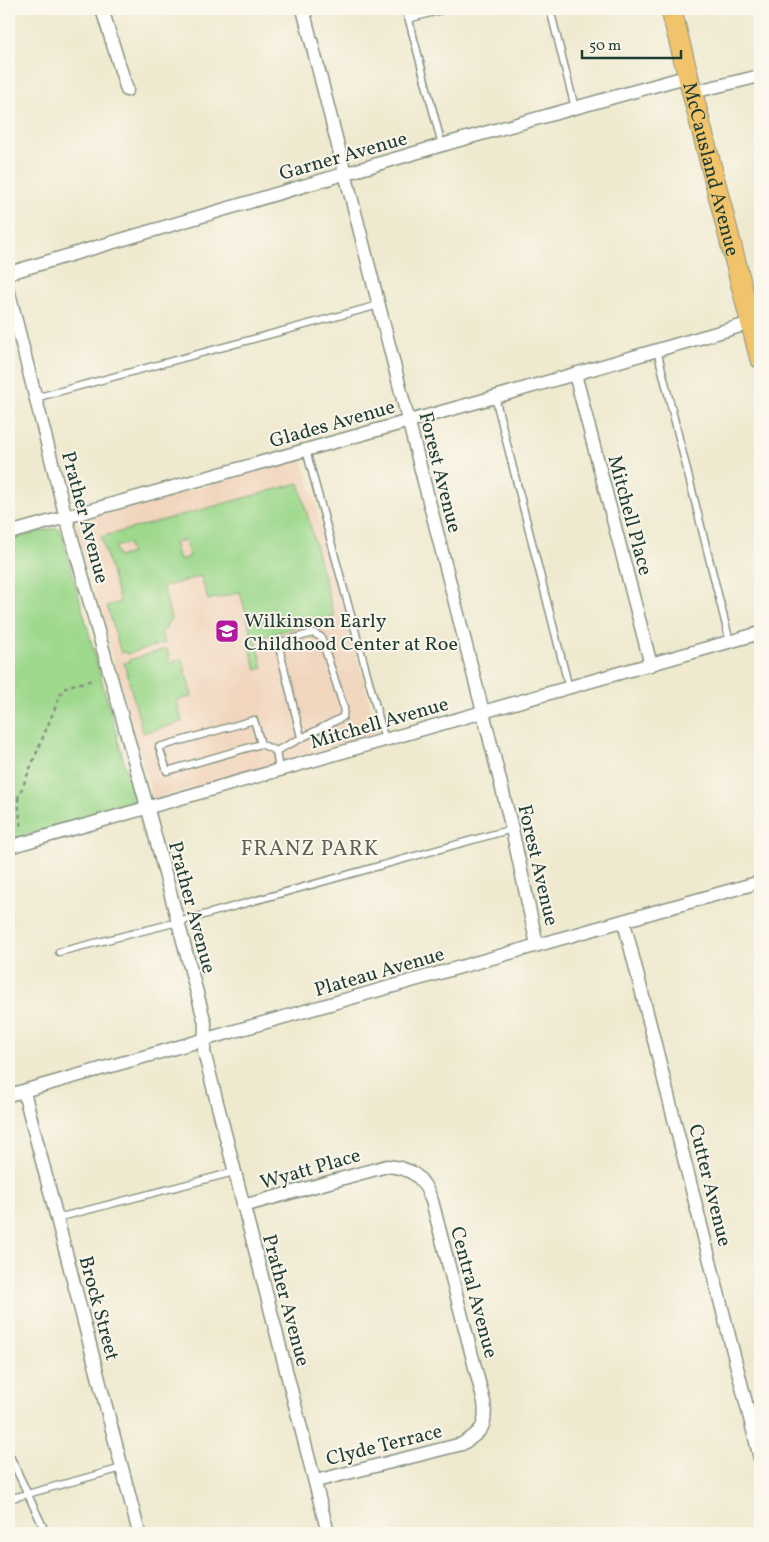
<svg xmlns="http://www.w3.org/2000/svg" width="769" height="1542" font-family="Vollkorn,serif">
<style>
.built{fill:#f1d5bd}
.green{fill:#9dd88c;stroke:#5e8a60;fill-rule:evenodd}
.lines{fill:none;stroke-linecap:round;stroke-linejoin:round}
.service-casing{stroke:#879382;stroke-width:9}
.minor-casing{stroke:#879382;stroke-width:15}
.primary-casing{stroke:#879382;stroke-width:22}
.path{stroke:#879382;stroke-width:2.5;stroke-dasharray:4 4;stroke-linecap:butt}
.service{stroke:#fff;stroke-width:6}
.minor{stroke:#fff;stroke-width:12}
.primary{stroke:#f1c36a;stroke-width:20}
.labels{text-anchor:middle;stroke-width:4;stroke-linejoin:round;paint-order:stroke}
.street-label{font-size:20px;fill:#1f3d34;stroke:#fbf7ec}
.poi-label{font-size:20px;fill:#1f3d34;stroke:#fbf7ec;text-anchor:start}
.neighbourhood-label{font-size:21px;letter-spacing:1px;fill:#616056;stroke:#fbf7ec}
</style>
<rect width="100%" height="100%" fill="#fbf7ec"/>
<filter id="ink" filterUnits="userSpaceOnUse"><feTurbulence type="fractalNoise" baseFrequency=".02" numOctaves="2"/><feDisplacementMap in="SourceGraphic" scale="10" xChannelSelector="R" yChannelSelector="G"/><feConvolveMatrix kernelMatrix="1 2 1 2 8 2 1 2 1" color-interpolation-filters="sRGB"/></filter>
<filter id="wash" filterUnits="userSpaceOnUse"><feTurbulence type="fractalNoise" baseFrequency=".0096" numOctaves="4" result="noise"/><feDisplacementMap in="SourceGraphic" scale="20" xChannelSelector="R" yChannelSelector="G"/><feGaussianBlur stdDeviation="1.12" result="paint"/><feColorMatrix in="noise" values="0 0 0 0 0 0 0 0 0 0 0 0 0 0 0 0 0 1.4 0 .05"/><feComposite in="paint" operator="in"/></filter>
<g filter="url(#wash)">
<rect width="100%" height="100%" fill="#efe9cf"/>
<!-- built -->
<path class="built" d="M303,459L378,734L155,798L152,797L76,527V524L80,521Z"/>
<!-- green -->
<g class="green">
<path d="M299,483L334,616L256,639L263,668L256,670L248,641L253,639L240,592L208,600L201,576L163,587L171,619L166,625L167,629L161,631L165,643L127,654L126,652L121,653L107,606L120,602L101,537ZM185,540L190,557L179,560L174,543ZM128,543L131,553L118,557L115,547Z"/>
<path d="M54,528L59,529L62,534L134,799L133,804L128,806L9,840V540Z"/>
<path d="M167,649L170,663L182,659L192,696L177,701L182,722L143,733L124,663L129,662V660Z"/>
</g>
</g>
<g filter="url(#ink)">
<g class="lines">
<!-- service casing -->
<g class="service-casing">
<g id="service">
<path d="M406,9L442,145"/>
<path d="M550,9L575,108"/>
<path d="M408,19L446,9"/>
<path d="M657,350L730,642"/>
<path d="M495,397L569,688"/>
<path d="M35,398L379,305"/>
<path d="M306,450L385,740"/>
<path d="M261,744L167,771L159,747L254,720L261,744L276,751"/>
<path d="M279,770L276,751L343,717L344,708L321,637L313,633L281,642L279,647L301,737"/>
<path d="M59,952L178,922L512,829"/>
<path d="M57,1218L234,1172"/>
<path d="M9,1454L46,1533"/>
<path d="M9,1499L122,1468"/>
</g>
</g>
<!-- minor casing -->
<g class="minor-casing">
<g id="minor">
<path d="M102,9L127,90"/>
<path d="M303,9L483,712L512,829L537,945"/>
<path d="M693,92L760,76"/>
<path d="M9,273L442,145L689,76"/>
<path d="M9,293L64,510L150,817L205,1023L204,1052L328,1533"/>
<path d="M575,374L651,665"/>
<path d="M9,533L495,397L751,323"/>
<path d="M9,847L760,633"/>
<path d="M624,922L760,1458"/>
<path d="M24,1092L139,1533"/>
<path d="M9,1095L760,882"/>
<path d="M243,1206L387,1166C413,1168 423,1177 432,1201L484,1402C487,1426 482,1432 462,1444L316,1481"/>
</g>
</g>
<!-- primary casing -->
<g class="primary-casing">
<g id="primary">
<path id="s1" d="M671,9L760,358"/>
</g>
</g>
<!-- path -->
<g class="path">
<path d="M9,797L18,798L62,691L68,686L94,680"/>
<path d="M18,798L21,831"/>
</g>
<!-- service -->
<use href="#service" class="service"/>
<!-- minor -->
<use href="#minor" class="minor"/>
<!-- primary -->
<use href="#primary" class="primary"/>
</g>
</g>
<!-- icons -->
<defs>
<g id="school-square" transform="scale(1.25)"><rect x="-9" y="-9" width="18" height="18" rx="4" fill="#b5179e" stroke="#fbf7ec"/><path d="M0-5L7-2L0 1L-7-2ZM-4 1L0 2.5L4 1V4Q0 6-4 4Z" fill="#fff"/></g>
</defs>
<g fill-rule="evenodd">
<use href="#school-square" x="227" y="631"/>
</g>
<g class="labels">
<!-- street labels -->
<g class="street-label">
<text transform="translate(343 155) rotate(-16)" y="7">Garner Avenue</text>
<text dy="7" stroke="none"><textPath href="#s1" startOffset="165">McCausland Avenue</textPath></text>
<text transform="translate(332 423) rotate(-16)" y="7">Glades Avenue</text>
<text transform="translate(441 472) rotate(76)" y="7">Forest Avenue</text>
<text transform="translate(631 515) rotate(75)" y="7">Mitchell Place</text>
<text transform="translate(86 517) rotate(75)" y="7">Prather Avenue</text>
<text transform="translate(379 722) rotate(-16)" y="7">Mitchell Avenue</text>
<text transform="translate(539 865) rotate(77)" y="7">Forest Avenue</text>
<text transform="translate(193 907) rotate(75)" y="7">Prather Avenue</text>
<text transform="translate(379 971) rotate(-16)" y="7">Plateau Avenue</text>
<text transform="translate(310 1168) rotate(-16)" y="7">Wyatt Place</text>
<text transform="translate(711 1185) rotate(76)" y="7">Cutter Avenue</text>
<text transform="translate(475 1292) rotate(75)" y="7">Central Avenue</text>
<text transform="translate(287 1300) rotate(75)" y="7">Prather Avenue</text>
<text transform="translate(100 1308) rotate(75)" y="7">Brock Street</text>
<text transform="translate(384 1444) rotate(-14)" y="7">Clyde Terrace</text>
</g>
<!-- poi labels -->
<g class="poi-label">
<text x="244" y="627">Wilkinson Early<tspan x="244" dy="23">Childhood Center at Roe</tspan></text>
</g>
<!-- neighbourhood labels -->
<g class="neighbourhood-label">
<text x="310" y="855">FRANZ PARK</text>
</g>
</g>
<!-- margin -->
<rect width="769" height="1542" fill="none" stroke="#fbf7ec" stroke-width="30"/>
<!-- scale -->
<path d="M582 50v8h99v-8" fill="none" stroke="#1f3d34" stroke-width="2.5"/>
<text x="589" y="50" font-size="15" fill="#1f3d34" stroke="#fbf7ec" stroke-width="4" paint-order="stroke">50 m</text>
</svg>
